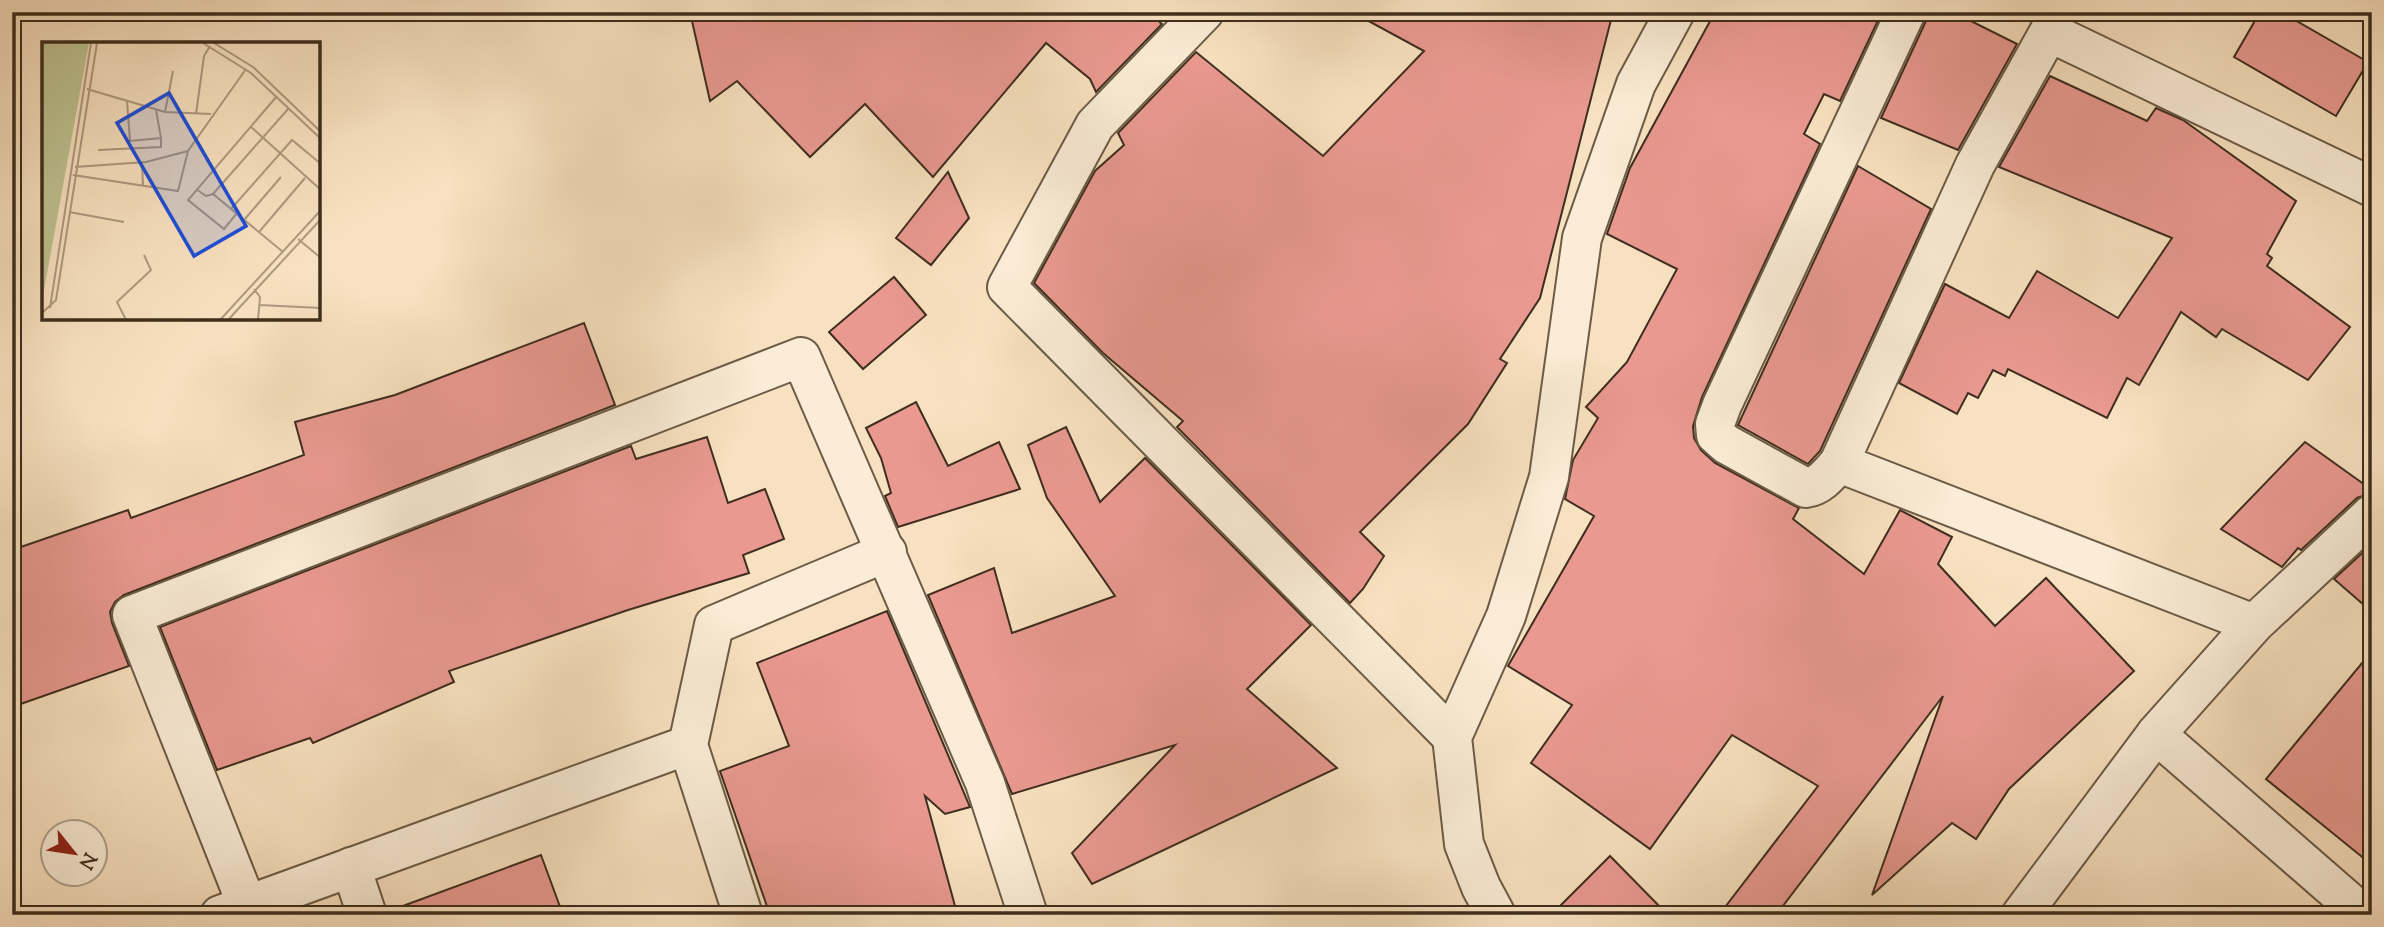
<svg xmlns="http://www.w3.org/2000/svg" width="2384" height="927" font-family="'Sorts Mill Goudy',serif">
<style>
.building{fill:#e99990;stroke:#3e2e1d;stroke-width:2}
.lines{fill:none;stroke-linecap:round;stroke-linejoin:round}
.minor-casing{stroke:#6c5b46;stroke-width:42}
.minor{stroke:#faecd6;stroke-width:38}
.inset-road{fill:none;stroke:#ae997f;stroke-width:2}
.view{fill:#1d4ed8;fill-opacity:0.15;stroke:#1d4ed8;stroke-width:3.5}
.inset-edge{fill:none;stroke:#3e2e1d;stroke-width:3.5}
</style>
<rect width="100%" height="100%" fill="#f8e1c0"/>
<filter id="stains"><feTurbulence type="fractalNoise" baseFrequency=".00286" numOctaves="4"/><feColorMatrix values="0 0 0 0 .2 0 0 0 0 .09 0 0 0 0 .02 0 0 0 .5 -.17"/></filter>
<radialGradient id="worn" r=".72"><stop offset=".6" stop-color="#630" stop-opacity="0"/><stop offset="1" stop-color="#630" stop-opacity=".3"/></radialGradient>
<!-- building -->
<g class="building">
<path d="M690,12H1148L1162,24L1096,92L1090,79L1046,43L933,177L865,104L810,157L737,81L710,101Z"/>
<path d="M1352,12H1613L1540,298L1500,359L1507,363L1468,424L1360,532L1384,556L1363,589L1350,603L1177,427L1183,421L1103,353L1034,283L1095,171L1124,145L1118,133L1196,52L1323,156L1424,51Z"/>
<path d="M1715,12H1882L1840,101L1824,94L1804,134L1820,144L1702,397L1693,426L1694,438L1701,450L1715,463L1799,508L1793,519L1864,574L1900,510L1952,537L1938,564L1995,626L2046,578L2134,671L2009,789L1976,839L1952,823L1872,895L1943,696L1776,915H1719L1818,786L1732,735L1650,849L1531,763L1572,705L1508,666L1594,516L1565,499L1573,460L1598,418L1586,407L1627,362L1677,269L1607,234L1630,168Z"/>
<path d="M1928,12H1953L2017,44L1958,150L1881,118L1926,21Z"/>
<path d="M2260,12H2281L2368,62L2336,116L2234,57Z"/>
<path d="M2050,76L2147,121L2156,108L2183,120L2296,201L2267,254L2272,258L2267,266L2350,327L2308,380L2222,329L2216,337L2181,312L2139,385L2127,378L2107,418L2008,369L2005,376L1993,370L1978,398L1968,393L1957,414L1899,383L1945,284L2009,318L2037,271L2118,318L2172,238L1999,167Z"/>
<path d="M1858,166L1931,209L1820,451L1808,464L1738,425Z"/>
<path d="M948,172L969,218L931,265L896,238Z"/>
<path d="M894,277L926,315L863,369L829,332Z"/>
<path d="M584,323L615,405L124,595L115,602L110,612L112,623L129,666L12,707V550L128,510L131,518L304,455L295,422L395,395Z"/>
<path d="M916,402L948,466L999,442L1020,489L898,527L885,496L891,493L881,458L866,428Z"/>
<path d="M1066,427L1100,502L1145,458L1311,625L1247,689L1337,768L1092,884L1072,853L1175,745L1012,794L928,595L994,568L1012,633L1115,596L1047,498L1028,445Z"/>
<path d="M707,437L728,503L765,489L784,539L743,555L749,573L628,610L449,671L454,682L313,743L310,738L217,770L160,627L631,446L636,459Z"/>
<path d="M2305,442L2372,490V493L2357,498L2301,550L2298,548L2282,567L2221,529Z"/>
<path d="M2372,544V612L2334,579Z"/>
<path d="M887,611L970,807L945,814L925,796L955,906L922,915H770L720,771L789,746L757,663Z"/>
<path d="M2372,651V865L2266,779Z"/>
<path d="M541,855L563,915H393L392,910Z"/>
<path d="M1610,856L1668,915H1551Z"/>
</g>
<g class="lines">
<!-- minor casing -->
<g class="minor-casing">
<g id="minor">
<path d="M1204,12L1095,125L1007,287L1452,737"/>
<path d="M1839,463C1830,473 1821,486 1806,488L1726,444L1716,435L1715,424L1722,405L1906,12"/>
<path d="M2254,624L1839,463L1975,165L2049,32L2372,187"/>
<path d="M2156,734L2364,915"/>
<path d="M351,867L367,915"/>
<path d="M247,905L132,615L801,357L985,783L1028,915"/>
<path d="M220,915L688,745"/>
<path d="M743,915L688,745L714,625L887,552"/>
<path d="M1496,915L1481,887L1464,844L1452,737L1506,616L1549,477L1582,238L1636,84L1675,12"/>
<path d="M2021,915L2156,734L2254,624L2372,514"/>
</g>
</g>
<!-- minor -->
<use href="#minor" class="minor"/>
</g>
<!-- overview -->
<g transform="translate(42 42)">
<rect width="278" height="278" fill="#f8e1c0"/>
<path d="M0,1H47L0,259Z" fill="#bec292"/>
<path class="inset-road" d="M161,1L209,31L279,97M172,1L211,25L279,90M45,47L123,70L169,72M85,59L88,99L119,96L114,68M123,70L131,29M154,72L162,14L168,4M208,84L279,148M56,108L119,105V96M100,120L101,143M33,125L104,120L146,109M31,133L136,149L146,109L204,27M154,147L164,154L171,152L247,66M171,152L241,210M189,167L250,98L279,122M27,170L82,180M195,171L182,187L146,158L235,54M202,178L239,135M217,190L263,136M256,197L279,216M212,247L218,255L216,278M217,263L279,266M8,266L49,1M0,271L14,258L55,1M84,278L75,260L109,228L102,213M178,278L279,168M186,278L279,177"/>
<path class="view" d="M127,51L204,184L152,214L75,81Z"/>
<rect width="278" height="278" class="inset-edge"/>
</g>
<!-- margin -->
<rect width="2384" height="927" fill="none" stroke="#f8e1c0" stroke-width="42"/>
<rect x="14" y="14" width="2356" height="899" fill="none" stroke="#3e2e1d" stroke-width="3.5"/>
<rect x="21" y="21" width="2342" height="885" fill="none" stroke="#3e2e1d" stroke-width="2"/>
<!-- north arrow -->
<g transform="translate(74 853) rotate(120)"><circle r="33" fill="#faecd6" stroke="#afa08c" stroke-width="2"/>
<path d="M0-5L12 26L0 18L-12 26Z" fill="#8f2418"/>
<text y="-10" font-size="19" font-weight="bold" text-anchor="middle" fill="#3e2e1d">N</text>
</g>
<rect width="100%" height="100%" filter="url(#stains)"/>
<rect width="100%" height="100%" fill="url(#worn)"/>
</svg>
